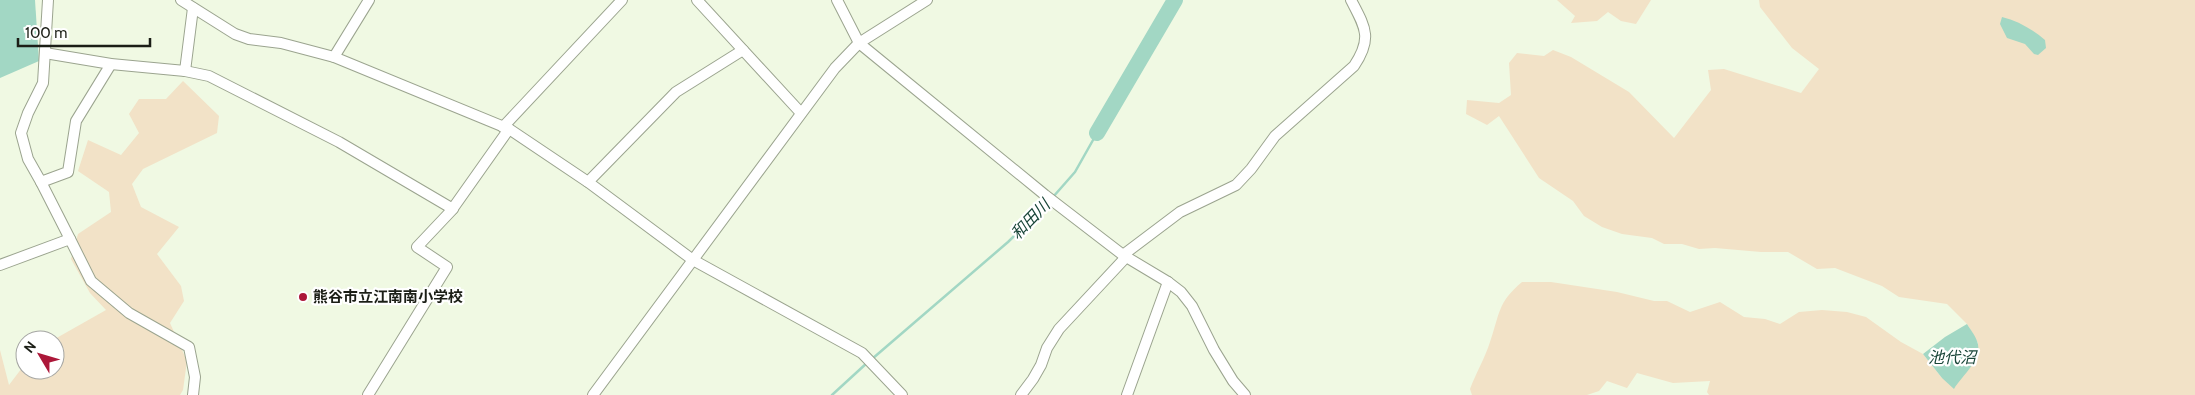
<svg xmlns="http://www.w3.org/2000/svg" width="2195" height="395" font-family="Cabin,'Noto Sans JP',sans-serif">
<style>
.green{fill:#f2e2c7}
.water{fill:#a2d7c4}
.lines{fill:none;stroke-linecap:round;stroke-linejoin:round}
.stream{stroke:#a2d7c4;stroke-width:2.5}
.river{stroke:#a2d7c4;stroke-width:16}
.minor-casing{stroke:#9ba48f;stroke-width:12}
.minor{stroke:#fff;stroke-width:10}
.poi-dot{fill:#ac1739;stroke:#fff;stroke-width:2}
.labels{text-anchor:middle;stroke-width:4.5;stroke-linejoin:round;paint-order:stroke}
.poi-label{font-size:15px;font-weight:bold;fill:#1b1e16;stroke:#fff;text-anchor:start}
.water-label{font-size:16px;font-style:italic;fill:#184538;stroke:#fff}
</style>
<rect width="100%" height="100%" fill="#f0f9e3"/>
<!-- green -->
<g class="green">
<path d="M1557,0H1651L1636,24L1621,21L1608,12L1597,21L1571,23L1575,16Z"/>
<path d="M1759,0H2195V395H1709L1707,392L1710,381L1673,383L1637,373L1627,388L1607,381L1599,391L1587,395H1472L1470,389C1476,373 1485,358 1490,342C1500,314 1497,303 1522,282H1551L1617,292L1654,301H1667L1690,312L1720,302L1744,317L1765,319L1780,324L1799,312L1822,310L1847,312L1866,317L1901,342L1923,354L1942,378L1961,377L1976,361L1978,343L1967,324L1947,304L1899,297L1882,286L1835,268L1817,269L1788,252H1761L1715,248L1699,249L1682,244H1664L1652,238L1622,234L1602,227L1584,216L1573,201L1539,178L1499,116L1487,125L1466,114L1467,100L1499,103L1511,95L1509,63L1517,53L1544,56L1553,50L1571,57L1629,92L1674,138L1711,90L1708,70L1724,69L1801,93L1819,69L1792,48L1760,7Z"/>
<path d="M183,81L219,116L217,133L143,169L132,184L141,207L179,227L157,254L181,286L184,301L170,323L187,361L183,390L180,395H0V350L9,385L25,364V370H55V340H53L106,310L90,293L71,259L78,234L111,212L109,192L78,171L88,140L121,155L139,133L129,114L139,99H166Z"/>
</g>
<!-- water -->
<g class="water">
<path d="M0,0H35L39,61L0,78Z"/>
<path d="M2002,17C2018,21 2032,29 2045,40L2046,48L2038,55L2034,54L2025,44L2007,38L2000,24Z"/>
<path d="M1967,324C1970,329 1975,335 1977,341C1984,359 1962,375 1954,389L1942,378L1923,354L1945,337Z"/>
</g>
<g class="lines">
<!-- stream -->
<g class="stream">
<path d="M1053,197L1075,172L1097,133"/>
<path d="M872,359L1008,242L1049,202"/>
<path d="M832,395L868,362"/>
</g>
<!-- river -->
<path class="river" d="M1097,133L1175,0"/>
<!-- minor casing -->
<g class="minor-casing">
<g id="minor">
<path d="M48,0L43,83L28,113L21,133L28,159L41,182L68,172L76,121L111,64"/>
<path d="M181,0L235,34L249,39L281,43L334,57L509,129L588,182L693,260L862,353L902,395"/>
<path d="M697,0L801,113"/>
<path d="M837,0L859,43L1045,195L1123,255L1168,282L1181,292L1192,306L1214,350L1233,381L1245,395"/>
<path d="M45,53L111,64L185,71L193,8"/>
<path d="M334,57L369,0"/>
<path d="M185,71L209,76L339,142L453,209"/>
<path d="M503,127L622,0"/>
<path d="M41,182L70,239"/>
<path d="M588,182L676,92L743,50"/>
<path d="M1123,255L1180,212L1236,185L1251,169L1275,136L1354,66C1373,38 1365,27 1351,0"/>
<path d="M0,265L70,239L91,281L129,313L189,347L195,377L193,395"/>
<path d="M368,395L447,267L417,247L451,211L509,129"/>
<path d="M593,395L835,68L859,43L927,0"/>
<path d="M1021,395L1033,379L1041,365L1047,348L1059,329L1127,256"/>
<path d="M1127,395L1168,282"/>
</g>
</g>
<!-- minor -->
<use href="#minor" class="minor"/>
</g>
<!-- markers -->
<circle class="poi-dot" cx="303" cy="297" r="5"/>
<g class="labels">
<!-- poi labels -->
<g class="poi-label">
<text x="313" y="302">熊谷市立江南南小学校</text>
</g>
<!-- water labels -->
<g class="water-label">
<text transform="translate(1030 219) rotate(-46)" y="6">和田川</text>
<text x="1952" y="363">池代沼</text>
</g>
</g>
<!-- north arrow -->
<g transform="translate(40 355) rotate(308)"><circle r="24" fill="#ffffff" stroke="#a4a5a2"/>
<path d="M0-4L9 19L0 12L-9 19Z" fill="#ac1739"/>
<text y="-8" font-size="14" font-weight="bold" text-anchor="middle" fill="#1b1e16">N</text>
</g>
<!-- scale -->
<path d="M18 38v8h132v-8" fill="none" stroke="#1b1e16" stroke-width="2.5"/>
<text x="25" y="38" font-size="15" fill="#1b1e16" stroke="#ffffff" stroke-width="4" paint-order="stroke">100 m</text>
</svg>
